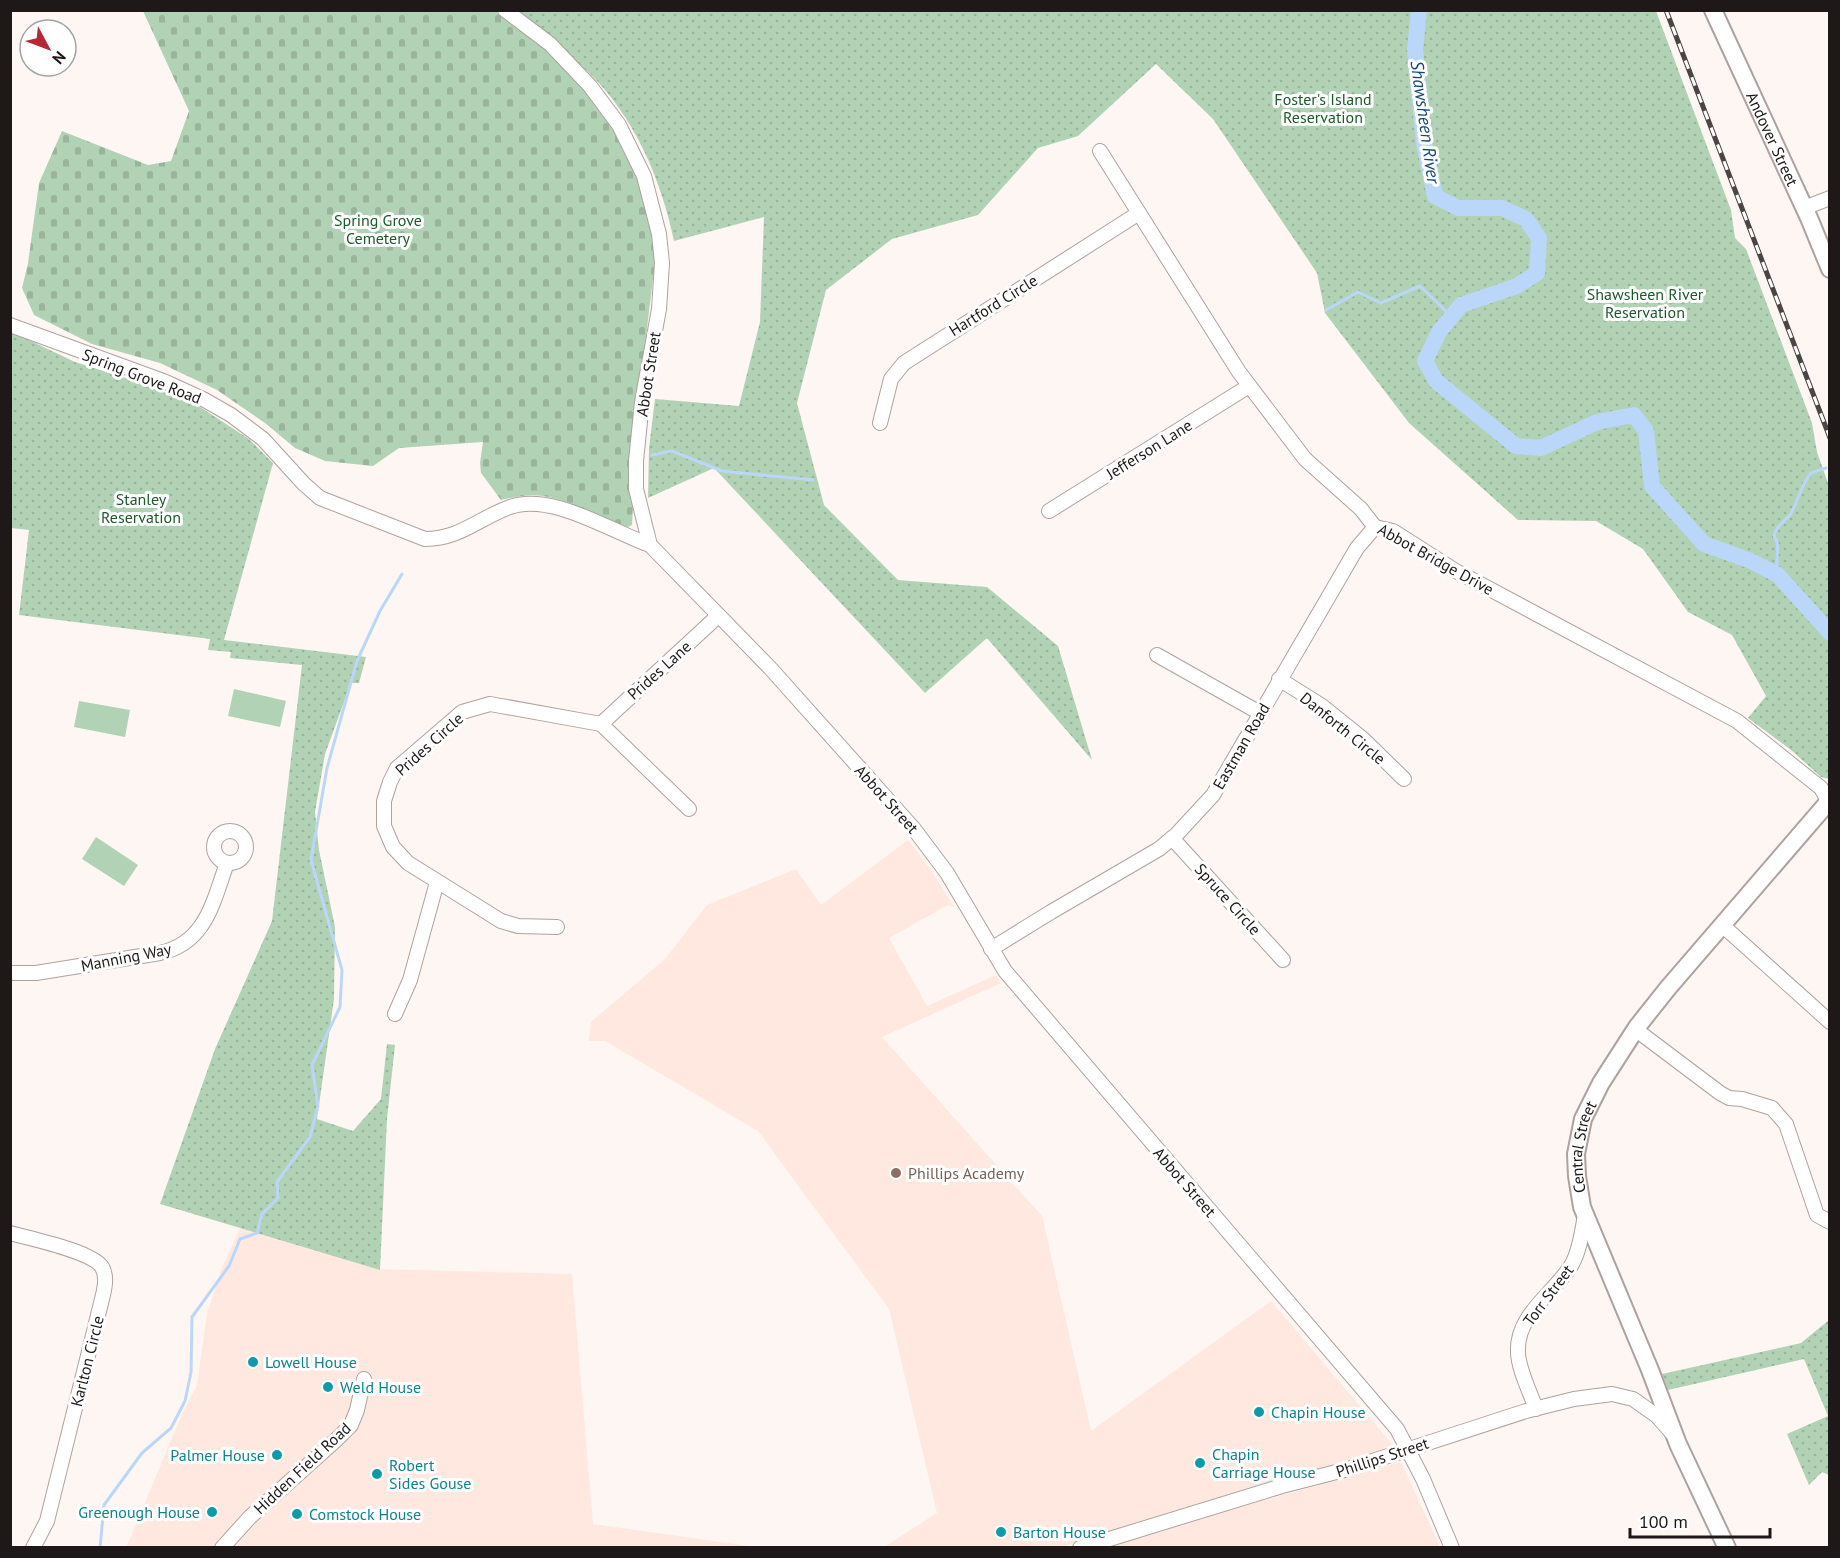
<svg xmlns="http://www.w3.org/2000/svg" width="1840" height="1558" font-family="'PT Sans',sans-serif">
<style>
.built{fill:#fee8e0}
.cemetery{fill:url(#cemetery-stones)}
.park{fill:url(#park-dots)}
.garden{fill:#b2d2b5}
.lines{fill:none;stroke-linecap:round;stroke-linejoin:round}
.stream{stroke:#bad7f9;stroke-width:3}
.river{stroke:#bad7f9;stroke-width:16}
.minor-casing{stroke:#aea29e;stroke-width:16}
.major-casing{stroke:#aea29e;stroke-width:20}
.minor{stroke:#fff;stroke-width:14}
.major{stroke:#fff;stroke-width:16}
.rail-casing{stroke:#4b4544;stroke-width:5}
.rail{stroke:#fff;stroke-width:3;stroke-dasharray:9;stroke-linecap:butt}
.education-dot{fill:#8d6e63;stroke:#fff;stroke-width:2}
.culture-dot{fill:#0f9aa8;stroke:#fff;stroke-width:2}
.labels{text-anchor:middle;stroke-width:6;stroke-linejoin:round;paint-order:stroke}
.park-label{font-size:16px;fill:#1a5a29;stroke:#fff}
.street-label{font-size:16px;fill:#1e1918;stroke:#fff}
.education-label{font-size:16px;fill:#785e54;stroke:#fff;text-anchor:start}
.culture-label{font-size:16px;fill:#0d838f;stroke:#fff;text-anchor:start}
.water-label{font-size:18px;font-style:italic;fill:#16477a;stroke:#fff}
</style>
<defs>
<pattern id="cemetery-stones" width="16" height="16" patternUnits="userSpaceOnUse" patternTransform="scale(1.5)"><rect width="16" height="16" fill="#b2d2b5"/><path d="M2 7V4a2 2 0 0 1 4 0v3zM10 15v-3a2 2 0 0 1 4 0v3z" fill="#99b49b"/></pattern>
<pattern id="park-dots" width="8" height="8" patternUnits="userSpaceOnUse" patternTransform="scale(1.5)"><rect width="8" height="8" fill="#b2d2b5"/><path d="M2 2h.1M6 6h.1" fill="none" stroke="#99b49b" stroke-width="1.8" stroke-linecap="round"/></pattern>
</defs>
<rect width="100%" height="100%" fill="#fef6f3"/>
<!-- built -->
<g class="built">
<path d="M908,840L933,873L954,907L948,905L889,938L927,1006L996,975L1001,983L882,1037L1042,1216L1091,1431L1271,1301L1392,1444L1382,1450L1346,1463L1270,1482L1122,1527L1063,1547H884L937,1513L889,1309L758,1131L605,1041H589L591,1022L665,959L707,905L796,869L821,905Z"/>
<path d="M240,1228L377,1269L572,1274L593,1524L756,1547L126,1548L182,1414L197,1385L207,1314L222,1268Z"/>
<path d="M1401,1462L1440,1547L1106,1548L1183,1523Z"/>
</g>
<!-- cemetery -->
<path class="cemetery" d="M143,11H496L542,46L586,91L614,128L638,178L652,233L655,262L644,353L635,401L631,442L633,506L632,525L626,528C600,517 571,500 543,496C529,494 515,497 501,500L481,473L480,463L483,442L399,448L373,466L325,461L295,448L265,423L217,390L160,363L92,344L34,315L22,288L28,263L39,183L62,131L148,165L171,161L189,111Z"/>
<!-- park -->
<g class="park">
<path d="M511,11H1656L1731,210L1735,238L1746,249L1812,423L1817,452L1829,486V779L1821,777L1791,750L1748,718L1766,696L1732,635L1688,612L1643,549L1596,521L1518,520L1409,423L1325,313L1317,273L1213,119L1156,64L1078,136L1038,148L978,215L892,239L826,290L797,403L824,505L898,580L987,587L1058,646L1092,760L987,638L925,693L714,468L648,498L649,448L655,399L739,406L760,322L764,217L674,241C661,179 634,115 587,71C563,49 536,30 511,11Z"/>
<path d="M10,331L75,362L132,380L197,405L249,439L273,463L224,640L366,657L359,683H351L325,754L315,812L319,850L335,927L334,999L317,1119L353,1131L381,1099L387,1044L395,1045L387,1119L380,1270L160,1204L215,1049L272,921L302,665L230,658L231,652L208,650L210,639L19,615L29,530L11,528Z"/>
<path d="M1829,1320V1475L1822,1472L1809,1485L1787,1434L1828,1416L1804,1359L1668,1390L1662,1374L1801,1343Z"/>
</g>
<!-- garden -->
<g class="garden">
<path d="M234,689L286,701L280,727L228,716Z"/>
<path d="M79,701L130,710L125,737L74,727Z"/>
<path d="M96,837L138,865L124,886L82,859Z"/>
</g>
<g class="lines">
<!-- stream -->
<g class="stream">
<path d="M1326,310L1358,292L1381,303L1420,286L1452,317"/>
<path d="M652,455L672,451L722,471L813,480"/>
<path d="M1778,575C1775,562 1779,552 1777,542C1775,535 1773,540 1775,533C1777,525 1785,521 1790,515C1799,501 1800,486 1811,473L1826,468"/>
<path d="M100,1548L104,1505L142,1453L171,1428L185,1401L191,1372L192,1317L229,1266L240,1239L257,1233L262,1214L278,1198L277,1182L310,1137L318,1106L312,1065L340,1007L342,970L311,860L327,768L357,661L380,611L402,574"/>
</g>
<!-- river -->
<path class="river" d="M1419,10L1415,49L1424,143L1435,196L1458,208H1502L1526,219L1539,238L1537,273L1517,286L1461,305L1439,332L1425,361L1436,381L1516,446L1541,448L1597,422L1634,415L1646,431L1652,486L1704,544L1751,561L1778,575L1830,633"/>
<!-- minor casing -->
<g class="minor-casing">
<g id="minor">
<path d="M505,10L550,44L590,86L619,125L644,176L659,234L662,263L659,309L642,402L636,461V489L650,545L771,669L914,829L947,873L1005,971L1397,1429L1423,1479L1452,1548"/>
<path d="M1100,151L1239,372L1305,459L1361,509L1375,527L1393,531L1454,570L1737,721L1821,788L1828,801"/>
<path d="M1804,208L1830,198"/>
<path d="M10,325L166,382L203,399L231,415L263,439L304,484L320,498L425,539C460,539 479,518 510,507C551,492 610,531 650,545"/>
<path d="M880,423L891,379L904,363L1139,213"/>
<path d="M1049,511L1249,386"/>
<path d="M1157,655L1260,713"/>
<path d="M1279,679L1322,706L1363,739L1404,779"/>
<path d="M601,724L718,616"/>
<circle cx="230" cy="847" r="16"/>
<path d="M1172,838L1283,960"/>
<path d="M1722,925L1830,1022"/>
<path d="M557,927L518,926L501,921L408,863L393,847L384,826V801L390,782L397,768L462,712L490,704L601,724L689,809"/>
<path d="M991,949L1051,912L1159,849L1176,835L1213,795L1357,548L1375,527"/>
<path d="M10,973H36L160,953C206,943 213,902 227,863"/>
<path d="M395,1014L410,980L437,882"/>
<path d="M1635,1029L1720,1093L1729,1098L1742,1099L1772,1108L1786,1124L1817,1215L1830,1222"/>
<path d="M10,1233C31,1239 91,1251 102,1267C107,1276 105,1286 103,1295L47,1521L33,1548"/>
<path d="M1536,1409C1530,1392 1518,1368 1518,1352C1516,1314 1555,1293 1572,1264C1580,1250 1582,1231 1585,1215"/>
<path d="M222,1548L250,1517L336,1440L351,1425L357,1410L364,1379"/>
<path d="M1080,1548L1282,1486L1348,1469L1526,1411L1574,1399L1612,1394L1633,1399L1657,1416L1672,1433"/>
</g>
</g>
<!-- major casing -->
<g class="major-casing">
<g id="major">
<path id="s1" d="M1713,10L1809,218L1830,269"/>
<path id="s2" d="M1727,1548L1678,1444L1650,1370L1582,1207L1577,1176L1576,1154L1583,1119L1601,1083L1637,1027L1668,988L1830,800"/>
</g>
</g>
<!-- minor -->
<use href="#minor" class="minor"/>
<!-- major -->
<use href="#major" class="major"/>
<!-- rail casing -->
<g class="rail-casing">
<path id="rail" d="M1666,10L1830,438"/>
</g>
<!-- rail -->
<use href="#rail" class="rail"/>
</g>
<!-- markers -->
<circle class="education-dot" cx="896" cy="1173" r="6"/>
<g class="culture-dot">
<circle cx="253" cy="1362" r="6"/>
<circle cx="328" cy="1387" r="6"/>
<circle cx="1259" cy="1412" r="6"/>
<circle cx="277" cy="1455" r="6"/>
<circle cx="1200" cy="1463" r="6"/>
<circle cx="377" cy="1474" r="6"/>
<circle cx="212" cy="1512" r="6"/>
<circle cx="297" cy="1514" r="6"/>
<circle cx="1001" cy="1532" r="6"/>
</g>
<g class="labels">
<!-- park labels -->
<g class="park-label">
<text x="1323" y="105">Foster's Island<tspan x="1323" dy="18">Reservation</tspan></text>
<text x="378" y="226">Spring Grove<tspan x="378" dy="18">Cemetery</tspan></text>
<text x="1645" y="300">Shawsheen River<tspan x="1645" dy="18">Reservation</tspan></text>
<text x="141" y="505">Stanley<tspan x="141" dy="18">Reservation</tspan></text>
</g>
<!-- street labels -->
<g class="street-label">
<text dy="6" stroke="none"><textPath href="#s1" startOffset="142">Andover Street</textPath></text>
<text transform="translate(993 305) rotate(-32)" y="6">Hartford Circle</text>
<text transform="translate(648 374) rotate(-81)" y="6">Abbot Street</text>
<text transform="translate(142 376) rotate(21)" y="6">Spring Grove Road</text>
<text transform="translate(1149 449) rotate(-32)" y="6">Jefferson Lane</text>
<text transform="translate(1436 559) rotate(29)" y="6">Abbot Bridge Drive</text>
<text transform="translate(659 670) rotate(-42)" y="6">Prides Lane</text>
<text transform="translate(1343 728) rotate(39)" y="6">Danforth Circle</text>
<text transform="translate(429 744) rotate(-42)" y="6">Prides Circle</text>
<text transform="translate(1241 746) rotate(-60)" y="6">Eastman Road</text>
<text transform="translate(887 799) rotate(48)" y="6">Abbot Street</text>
<text transform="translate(1228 899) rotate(48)" y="6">Spruce Circle</text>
<text transform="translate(126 957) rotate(-11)" y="6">Manning Way</text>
<text dy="6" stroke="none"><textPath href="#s2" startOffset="432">Central Street</textPath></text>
<text transform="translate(1185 1182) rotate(49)" y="6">Abbot Street</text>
<text transform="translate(1548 1295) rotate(-53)" y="6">Torr Street</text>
<text transform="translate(87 1361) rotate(-76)" y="6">Karlton Circle</text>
<text transform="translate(1382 1457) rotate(-18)" y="6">Phillips Street</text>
<text transform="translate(302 1468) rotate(-43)" y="6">Hidden Field Road</text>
</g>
<!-- education labels -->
<g class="education-label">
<text x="908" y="1179">Phillips Academy</text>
</g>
<!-- culture labels -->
<g class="culture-label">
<text x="265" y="1368">Lowell House</text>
<text x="340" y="1393">Weld House</text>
<text x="1271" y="1418">Chapin House</text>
<text x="1212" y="1460">Chapin<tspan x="1212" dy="18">Carriage House</tspan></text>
<text x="265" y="1461" text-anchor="end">Palmer House</text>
<text x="389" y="1471">Robert<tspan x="389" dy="18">Sides Gouse</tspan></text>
<text x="200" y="1518" text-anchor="end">Greenough House</text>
<text x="309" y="1520">Comstock House</text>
<text x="1013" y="1538">Barton House</text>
</g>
<!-- water labels -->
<g class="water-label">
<text transform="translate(1425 122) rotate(82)" y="6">Shawsheen River</text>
</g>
</g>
<!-- border -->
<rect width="1840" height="1558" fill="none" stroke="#1e1918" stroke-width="24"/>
<!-- north arrow -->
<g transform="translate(48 48) rotate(131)"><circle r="28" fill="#ffffff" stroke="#a5a3a3" stroke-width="1.5"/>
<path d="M0-4.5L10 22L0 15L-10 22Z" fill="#b82734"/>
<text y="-9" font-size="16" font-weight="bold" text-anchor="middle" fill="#1e1918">N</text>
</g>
<!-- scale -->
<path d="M1630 1528v9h140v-9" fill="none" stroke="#1e1918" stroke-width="3"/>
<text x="1639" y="1528" font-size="18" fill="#1e1918" stroke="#ffffff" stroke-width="4.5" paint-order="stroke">100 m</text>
</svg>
